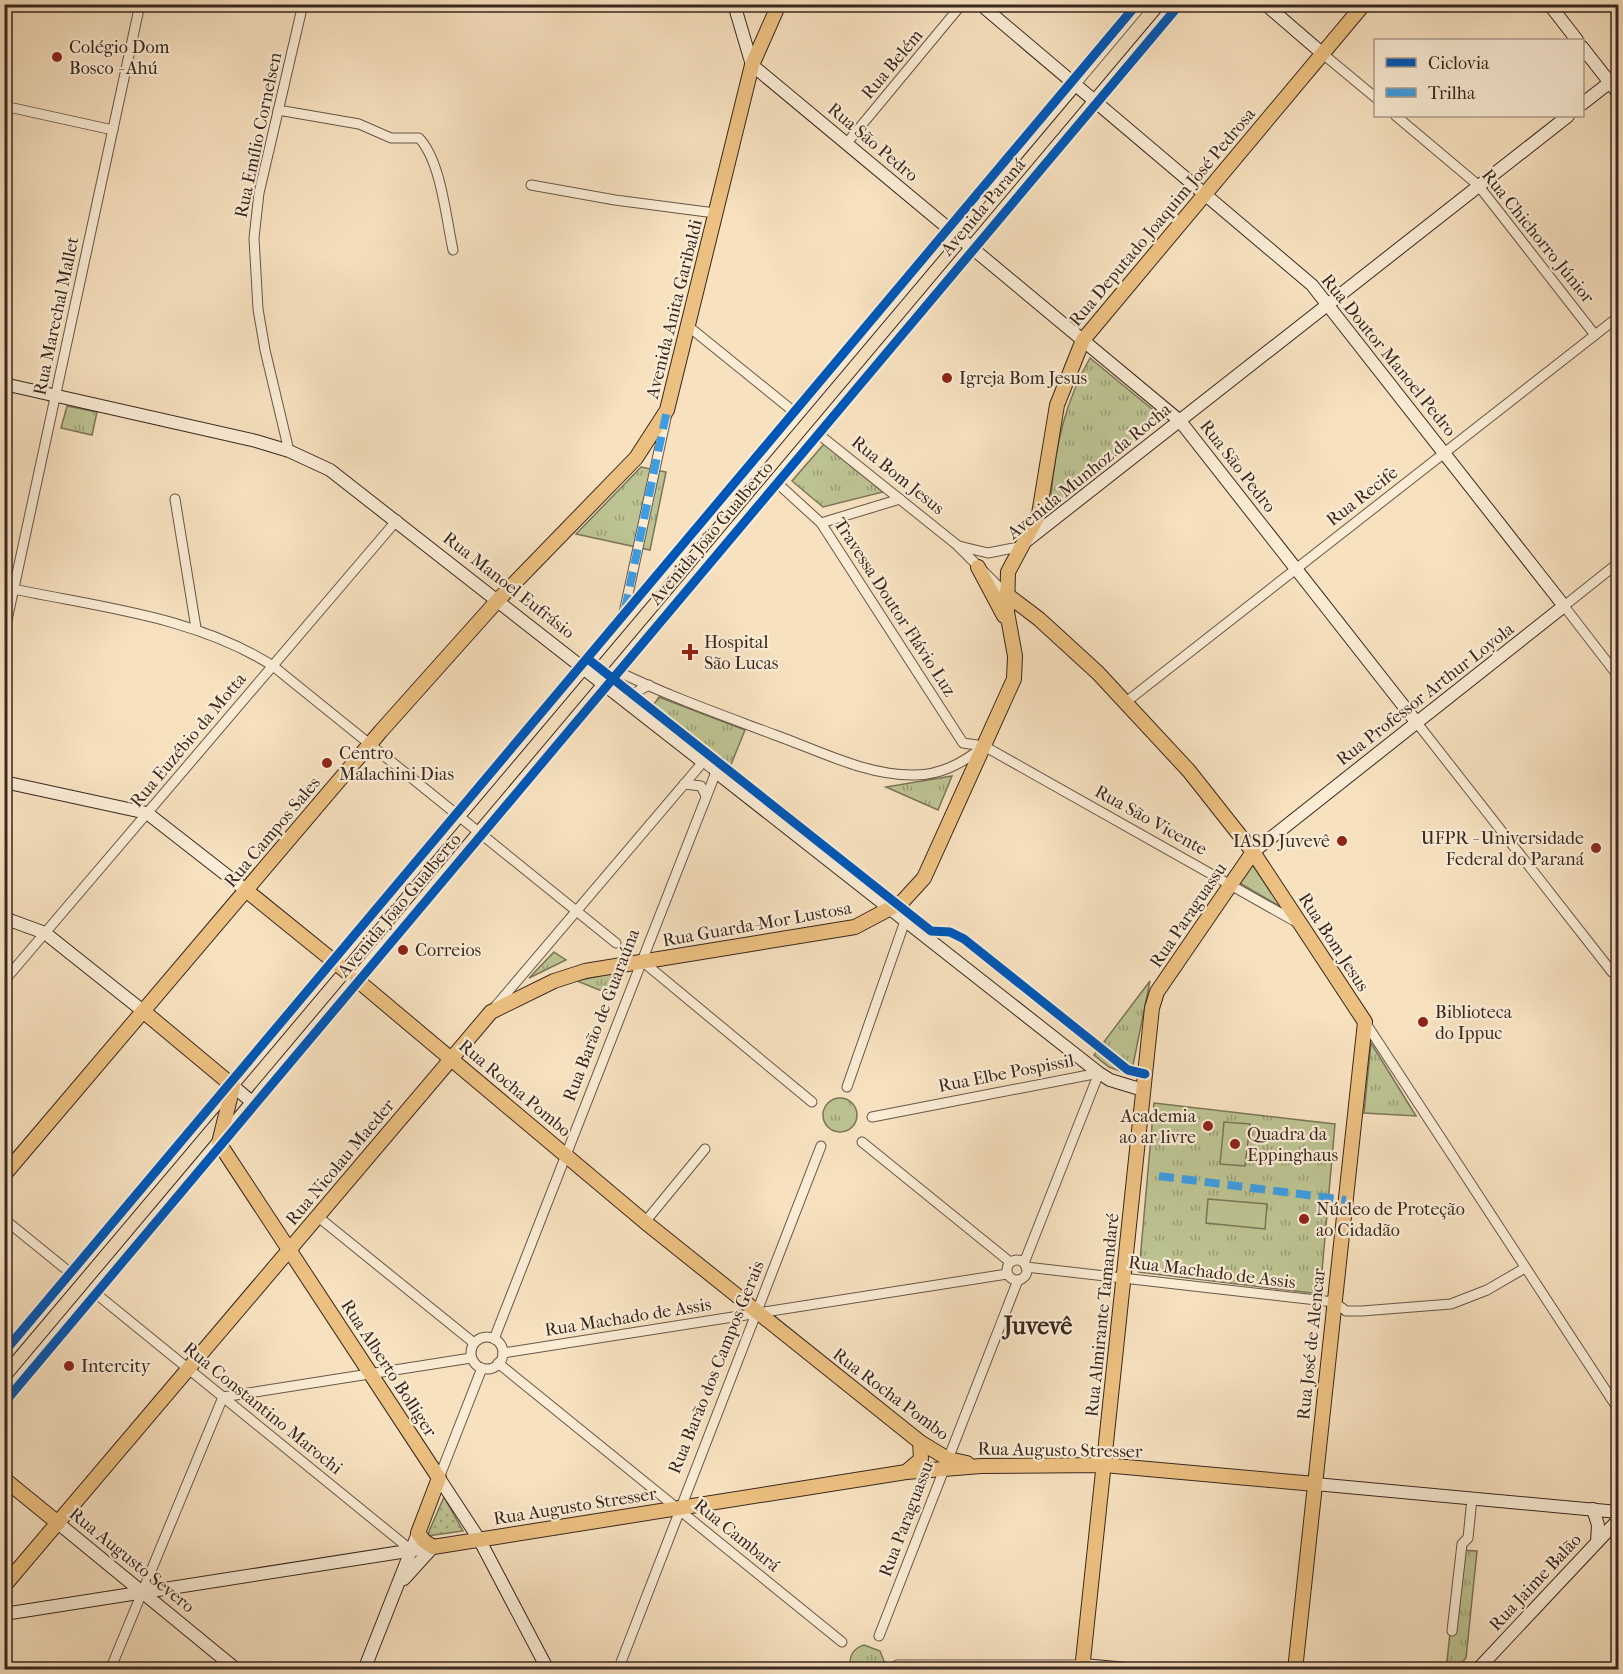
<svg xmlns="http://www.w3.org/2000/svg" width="1623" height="1674" font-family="'IM FELL French Canon',serif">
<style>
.grass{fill:url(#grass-dots);stroke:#7b7559;stroke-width:1.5}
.park{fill:url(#park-tufts);stroke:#7b7559;stroke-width:1.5}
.pitch{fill:#bdc392;stroke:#7b7559;stroke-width:1.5}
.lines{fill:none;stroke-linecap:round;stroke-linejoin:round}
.street-casing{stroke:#685648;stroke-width:11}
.secondary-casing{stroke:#392720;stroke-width:14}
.primary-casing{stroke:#392720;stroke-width:16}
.street{stroke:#faecd5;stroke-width:9}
.secondary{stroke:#faecd5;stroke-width:12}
.primary{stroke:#ecc080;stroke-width:14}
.quiet{stroke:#3e9ce0;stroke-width:8;stroke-dasharray:15 8;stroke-linecap:butt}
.cycleway-casing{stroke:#faecd5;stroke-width:13}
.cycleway{stroke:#0057b8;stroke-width:9}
.poi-dot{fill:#8f2418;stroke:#faecd5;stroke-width:2}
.labels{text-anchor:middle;stroke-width:4.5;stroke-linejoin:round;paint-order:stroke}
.poi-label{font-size:18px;fill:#392720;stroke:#faecd5;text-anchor:start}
.street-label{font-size:18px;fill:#392720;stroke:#faecd5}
.district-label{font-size:24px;font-weight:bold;fill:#392720;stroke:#faecd5}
</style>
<defs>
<pattern id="grass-dots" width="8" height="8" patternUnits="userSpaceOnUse" patternTransform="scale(1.5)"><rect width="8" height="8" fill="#bdc392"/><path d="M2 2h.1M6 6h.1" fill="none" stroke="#9b9e77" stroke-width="1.8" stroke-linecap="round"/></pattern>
<pattern id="park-tufts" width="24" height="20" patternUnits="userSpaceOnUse" patternTransform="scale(1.5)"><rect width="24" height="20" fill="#bdc392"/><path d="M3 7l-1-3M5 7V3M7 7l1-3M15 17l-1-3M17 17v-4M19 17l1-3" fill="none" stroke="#9b9e77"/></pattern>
</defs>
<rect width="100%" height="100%" fill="#f7e1bf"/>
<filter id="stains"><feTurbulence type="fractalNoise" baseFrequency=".00333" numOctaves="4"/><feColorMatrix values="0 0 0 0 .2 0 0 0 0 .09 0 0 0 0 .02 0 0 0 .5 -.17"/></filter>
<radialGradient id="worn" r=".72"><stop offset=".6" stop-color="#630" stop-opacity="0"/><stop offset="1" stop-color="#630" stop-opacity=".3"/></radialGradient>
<!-- grass -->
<path class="grass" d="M444,1497L463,1531L427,1536Z"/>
<!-- park -->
<g class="park">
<path d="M1090,358L1163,418L1057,502L1052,499L1051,494C1056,444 1065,402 1090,358Z"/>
<path d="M67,406L97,412L92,435L61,428Z"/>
<path d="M824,444L883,492L823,507L792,481Z"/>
<path d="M641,467L666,472L650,550L576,534Z"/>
<path d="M659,697L745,730L730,767L652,707Z"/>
<path d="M952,776L938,810L886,787Z"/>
<path d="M1253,859L1286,910L1238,882Z"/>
<path d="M554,952L566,960L529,978Z"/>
<path d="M625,970L612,995L577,981Z"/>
<path d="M1150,981L1131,1075L1109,1067L1094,1055Z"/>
<path d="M1371,1043L1416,1116L1364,1113Z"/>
<circle cx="840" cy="1115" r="17"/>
<path d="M1154,1103L1335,1124L1320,1294L1139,1272Z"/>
<path d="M1459,1550L1477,1551L1466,1658L1456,1669L1446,1670Z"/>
<path d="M864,1645L880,1651L884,1661L883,1669H851C848,1658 852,1649 864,1645Z"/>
</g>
<!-- pitch -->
<g class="pitch">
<path d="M1224,1122L1250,1124L1245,1166L1220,1164Z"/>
<path d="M1208,1199L1267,1204L1265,1229L1206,1223Z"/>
</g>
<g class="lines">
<!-- street casing -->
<g class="street-casing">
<g id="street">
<path d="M1323,54L1376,98"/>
<path d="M1075,85L1143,4"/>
<path d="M4,106L113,130"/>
<path d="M278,110L359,124L391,138H419C441,161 446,218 453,250"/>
<path d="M1396,116L1478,185L1595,335"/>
<path d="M846,144L962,4"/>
<path d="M531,185L615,200L715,213"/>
<path d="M688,326L798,415"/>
<path d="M816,432L957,545L1006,594"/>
<path d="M289,451L265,350L258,309L254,238L259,193L303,4"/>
<path d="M775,481L821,523L963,743L984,746L1298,923"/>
<path d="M175,499L196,628"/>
<path d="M821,523L900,499"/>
<path d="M959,546L988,553L1019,547"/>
<path d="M1618,563L1564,606L1618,676"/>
<path d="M4,587C95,607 193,615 273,666L616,943"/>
<path d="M622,622L666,418"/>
<path d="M4,634L140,4"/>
<path d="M617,671C668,696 722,715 775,735C820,751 867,776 915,775C941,775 962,763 982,748"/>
<path d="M1126,702L1618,317"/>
<path d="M634,707L638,691L649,685"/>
<path d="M1417,723L1612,972"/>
<path d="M684,784L701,786L706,796"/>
<path d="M642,961L812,1102"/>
<path d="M4,981L397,520"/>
<path d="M1365,1022L1618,1409"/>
<path d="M847,1087L905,921"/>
<path d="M872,1117L1099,1073"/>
<path d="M862,1142L1010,1262"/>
<path d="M317,1216L474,1343"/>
<path d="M4,1219L73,1275"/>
<path d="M645,1222L705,1149"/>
<circle cx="1017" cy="1270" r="10"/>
<path d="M1024,1263L1099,1073"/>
<path d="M1026,1267L1334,1302L1346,1311H1362L1451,1304L1487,1290L1525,1268"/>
<path d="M94,1292L411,1550"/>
<circle cx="487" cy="1353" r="16"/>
<path d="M494,1339L716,772L703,762L494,1008"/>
<path d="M503,1353L1007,1274"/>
<path d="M498,1363L842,1642"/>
<path d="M223,1397L471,1358"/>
<path d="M439,1478L482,1368"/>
<path d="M1452,1631L1462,1544L1468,1538L1472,1498"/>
<path d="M879,1636L1018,1280"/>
<path d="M897,1665H1083"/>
<path d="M110,1670L223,1397"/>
<path d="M618,1670L821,1146"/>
</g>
</g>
<!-- secondary casing -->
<g class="secondary-casing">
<g id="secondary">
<path d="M734,4L752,65L1180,421L1417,723"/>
<path d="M980,4L1312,285L1564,606L1253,852"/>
<path d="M1265,4L1323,54"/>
<path d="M1549,4L1577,40"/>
<path d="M1582,47L1618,93"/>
<path d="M1582,104L1618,76"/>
<path d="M4,384L256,441L289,451L330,470L703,762"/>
<path d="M1025,542L1568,116"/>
<path d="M716,772L1099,1073L1110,1080L1143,1090"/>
<path d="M4,782L147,813L247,891"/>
<path d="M4,918L45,933L143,1011"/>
<path d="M233,1086L253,1103"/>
<path d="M4,1356L1075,85"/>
<path d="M4,1397L1176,4"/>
<path d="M439,1478L479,1539L548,1670"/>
<path d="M1315,1484L1618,1512"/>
<path d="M1593,1509L1598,1525L1597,1542"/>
<path d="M58,1523L237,1670"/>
<path d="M404,1579L433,1547"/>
<path d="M4,1614L433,1547"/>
<path d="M1083,1665L1138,1670"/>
<path d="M364,1670L418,1533"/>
<path d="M1477,1670L1618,1520"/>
</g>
</g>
<!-- primary casing -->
<g class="primary-casing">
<g id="primary">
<path d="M978,567L1004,616"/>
<path d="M1006,594L1039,619L1098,673L1189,771L1253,852L1365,1022L1295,1670"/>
<path d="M247,891L347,972"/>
<path d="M357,980L645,1222L920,1442L948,1459L967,1463"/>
<path d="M143,1011L233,1086L219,1143L439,1478L418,1533L424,1541L433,1547L906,1472L981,1466L1104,1465L1315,1484"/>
<path d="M4,1175L381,731L498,600L636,458L667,410L752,65L779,4"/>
<path d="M906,1472L921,1459L920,1442"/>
<path d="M4,1479L58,1523"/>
<path d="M4,1586L491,1012L554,981L585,971L855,927L902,902L924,878L1014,679L1015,656L1007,612L1008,572L1039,514L1057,405L1083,340L1364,4"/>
<path d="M1082,1670L1152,1008L1157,992L1253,852"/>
</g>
</g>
<!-- street -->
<use href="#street" class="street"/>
<!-- secondary -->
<use href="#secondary" class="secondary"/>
<!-- primary -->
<use href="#primary" class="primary"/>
<!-- quiet -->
<g class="quiet">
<path d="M625,609L667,410"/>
<path d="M1159,1176L1346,1200"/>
</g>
<!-- cycleway casing -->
<g class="cycleway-casing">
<g id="cycleway">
<path d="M588,659L931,931L950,932L964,939L1128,1070L1145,1074"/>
<path d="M4,1352L1137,4"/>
<path d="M4,1403L1180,4"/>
</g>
</g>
<!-- cycleway -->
<use href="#cycleway" class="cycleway"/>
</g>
<!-- markers -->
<g class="poi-dot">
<circle cx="57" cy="57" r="6"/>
<circle cx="947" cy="378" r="6"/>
<path d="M687 643h6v6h6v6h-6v6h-6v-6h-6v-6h6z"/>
<circle cx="327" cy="763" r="6"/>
<circle cx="1342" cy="841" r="6"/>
<circle cx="1596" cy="848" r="6"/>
<circle cx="403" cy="950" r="6"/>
<circle cx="1423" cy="1022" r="6"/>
<circle cx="1208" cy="1126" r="6"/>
<circle cx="1235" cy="1144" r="6"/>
<circle cx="1304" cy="1219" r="6"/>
<circle cx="69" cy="1366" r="6"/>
</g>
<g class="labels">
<!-- poi labels -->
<g class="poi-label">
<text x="69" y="53">Colégio Dom<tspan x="69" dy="21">Bosco - Ahú</tspan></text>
<text x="959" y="384">Igreja Bom Jesus</text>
<text x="704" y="648">Hospital<tspan x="704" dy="21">São Lucas</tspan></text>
<text x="339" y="759">Centro<tspan x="339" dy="21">Malachini Dias</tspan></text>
<text x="1584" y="844" text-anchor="end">UFPR - Universidade<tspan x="1584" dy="21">Federal do Paraná</tspan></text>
<text x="1330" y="847" text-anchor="end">IASD Juvevê</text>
<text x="415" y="956">Correios</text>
<text x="1435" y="1018">Biblioteca<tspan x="1435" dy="21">do Ippuc</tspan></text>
<text x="1196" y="1122" text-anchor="end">Academia<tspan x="1196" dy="21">ao ar livre</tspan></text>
<text x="1247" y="1140">Quadra da<tspan x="1247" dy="21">Eppinghaus</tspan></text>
<text x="1316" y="1215">Núcleo de Proteção<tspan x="1316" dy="21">ao Cidadão</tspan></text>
<text x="81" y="1372">Intercity</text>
</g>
<!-- street labels -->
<g class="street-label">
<text transform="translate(892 64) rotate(-50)" y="6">Rua Belém</text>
<text transform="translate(258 135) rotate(-78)" y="6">Rua Emílio Cornelsen</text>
<text transform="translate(873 142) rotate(40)" y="6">Rua São Pedro</text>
<text transform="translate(983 207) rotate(-50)" y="6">Avenida Paraná</text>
<text transform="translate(1162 217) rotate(-50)" y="6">Rua Deputado Joaquim José Pedrosa</text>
<text transform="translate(1538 236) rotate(51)" y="6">Rua Chichorro Júnior</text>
<text transform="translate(674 309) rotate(-76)" y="6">Avenida Anita Garibaldi</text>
<text transform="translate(56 316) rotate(-78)" y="6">Rua Marechal Mallet</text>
<text transform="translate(1389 355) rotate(51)" y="6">Rua Doutor Manoel Pedro</text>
<text transform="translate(1238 466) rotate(52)" y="6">Rua São Pedro</text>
<text transform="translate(1089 471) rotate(-39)" y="6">Avenida Munhoz da Rocha</text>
<text transform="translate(898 475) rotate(39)" y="6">Rua Bom Jesus</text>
<text transform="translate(1362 496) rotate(-38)" y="6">Rua Recife</text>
<text transform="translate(711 533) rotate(-50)" y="6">Avenida João Gualberto</text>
<text transform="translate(509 585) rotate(38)" y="6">Rua Manoel Eufrásio</text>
<text transform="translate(895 607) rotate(57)" y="6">Travessa Doutor Flávio Luz</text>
<text transform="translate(1425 694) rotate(-38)" y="6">Rua Professor Arthur Loyola</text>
<text transform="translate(188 740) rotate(-50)" y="6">Rua Euzébio da Motta</text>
<text transform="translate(1151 820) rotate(29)" y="6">Rua São Vicente</text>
<text transform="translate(272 832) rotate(-50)" y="6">Rua Campos Sales</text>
<text transform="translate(399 905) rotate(-50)" y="6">Avenida João Gualberto</text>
<text transform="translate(1188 915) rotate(-56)" y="6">Rua Paraguassu</text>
<text transform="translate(757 924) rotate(-10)" y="6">Rua Guarda-Mor Lustosa</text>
<text transform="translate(1334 942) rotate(57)" y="6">Rua Bom Jesus</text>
<text transform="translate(601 1015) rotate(-69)" y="6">Rua Barão de Guaraúna</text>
<text transform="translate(1006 1073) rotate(-11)" y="6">Rua Elbe Pospissil</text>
<text transform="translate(515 1088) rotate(40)" y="6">Rua Rocha Pombo</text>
<text transform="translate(340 1162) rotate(-50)" y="6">Rua Nicolau Maeder</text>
<text transform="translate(1212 1272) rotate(7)" y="6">Rua Machado de Assis</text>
<text transform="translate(1102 1315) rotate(-84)" y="6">Rua Almirante Tamandaré</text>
<text transform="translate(628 1317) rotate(-9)" y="6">Rua Machado de Assis</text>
<text transform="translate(1311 1344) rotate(-84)" y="6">Rua José de Alencar</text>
<text transform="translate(716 1367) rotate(-68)" y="6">Rua Barão dos Campos Gerais</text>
<text transform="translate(389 1368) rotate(57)" y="6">Rua Alberto Bolliger</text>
<text transform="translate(891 1394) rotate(37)" y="6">Rua Rocha Pombo</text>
<text transform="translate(263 1408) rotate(39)" y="6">Rua Constantino Marochi</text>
<text transform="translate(1060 1450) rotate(1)" y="6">Rua Augusto Stresser</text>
<text transform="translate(575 1506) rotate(-9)" y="6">Rua Augusto Stresser</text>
<text transform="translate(906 1519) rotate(-69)" y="6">Rua Paraguassu</text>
<text transform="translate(737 1535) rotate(39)" y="6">Rua Cambará</text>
<text transform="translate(132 1560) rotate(39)" y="6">Rua Augusto Severo</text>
<text transform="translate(1535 1582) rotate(-47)" y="6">Rua Jaime Balão</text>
</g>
<!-- district labels -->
<g class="district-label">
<text x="1038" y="1334">Juvevê</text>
</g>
</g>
<!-- margin -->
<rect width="1623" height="1674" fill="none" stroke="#f7e1bf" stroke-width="24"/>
<rect x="6" y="6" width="1611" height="1662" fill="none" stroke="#392720" stroke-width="3"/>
<rect x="12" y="12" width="1599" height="1650" fill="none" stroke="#392720" stroke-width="1.5"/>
<!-- legend -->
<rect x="1374" y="39" width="210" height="78" fill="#faecd5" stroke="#ad9d8d" stroke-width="1.5"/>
<rect x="1386" y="58" width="30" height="9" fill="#0057b8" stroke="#ad9d8d" stroke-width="1.5"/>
<text x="1428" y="69" font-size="18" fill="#392720">Ciclovia</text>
<rect x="1386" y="88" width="30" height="9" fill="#3e9ce0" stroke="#ad9d8d" stroke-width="1.5"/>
<text x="1428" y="99" font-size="18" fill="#392720">Trilha</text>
<rect width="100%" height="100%" filter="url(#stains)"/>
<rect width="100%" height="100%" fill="url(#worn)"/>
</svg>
